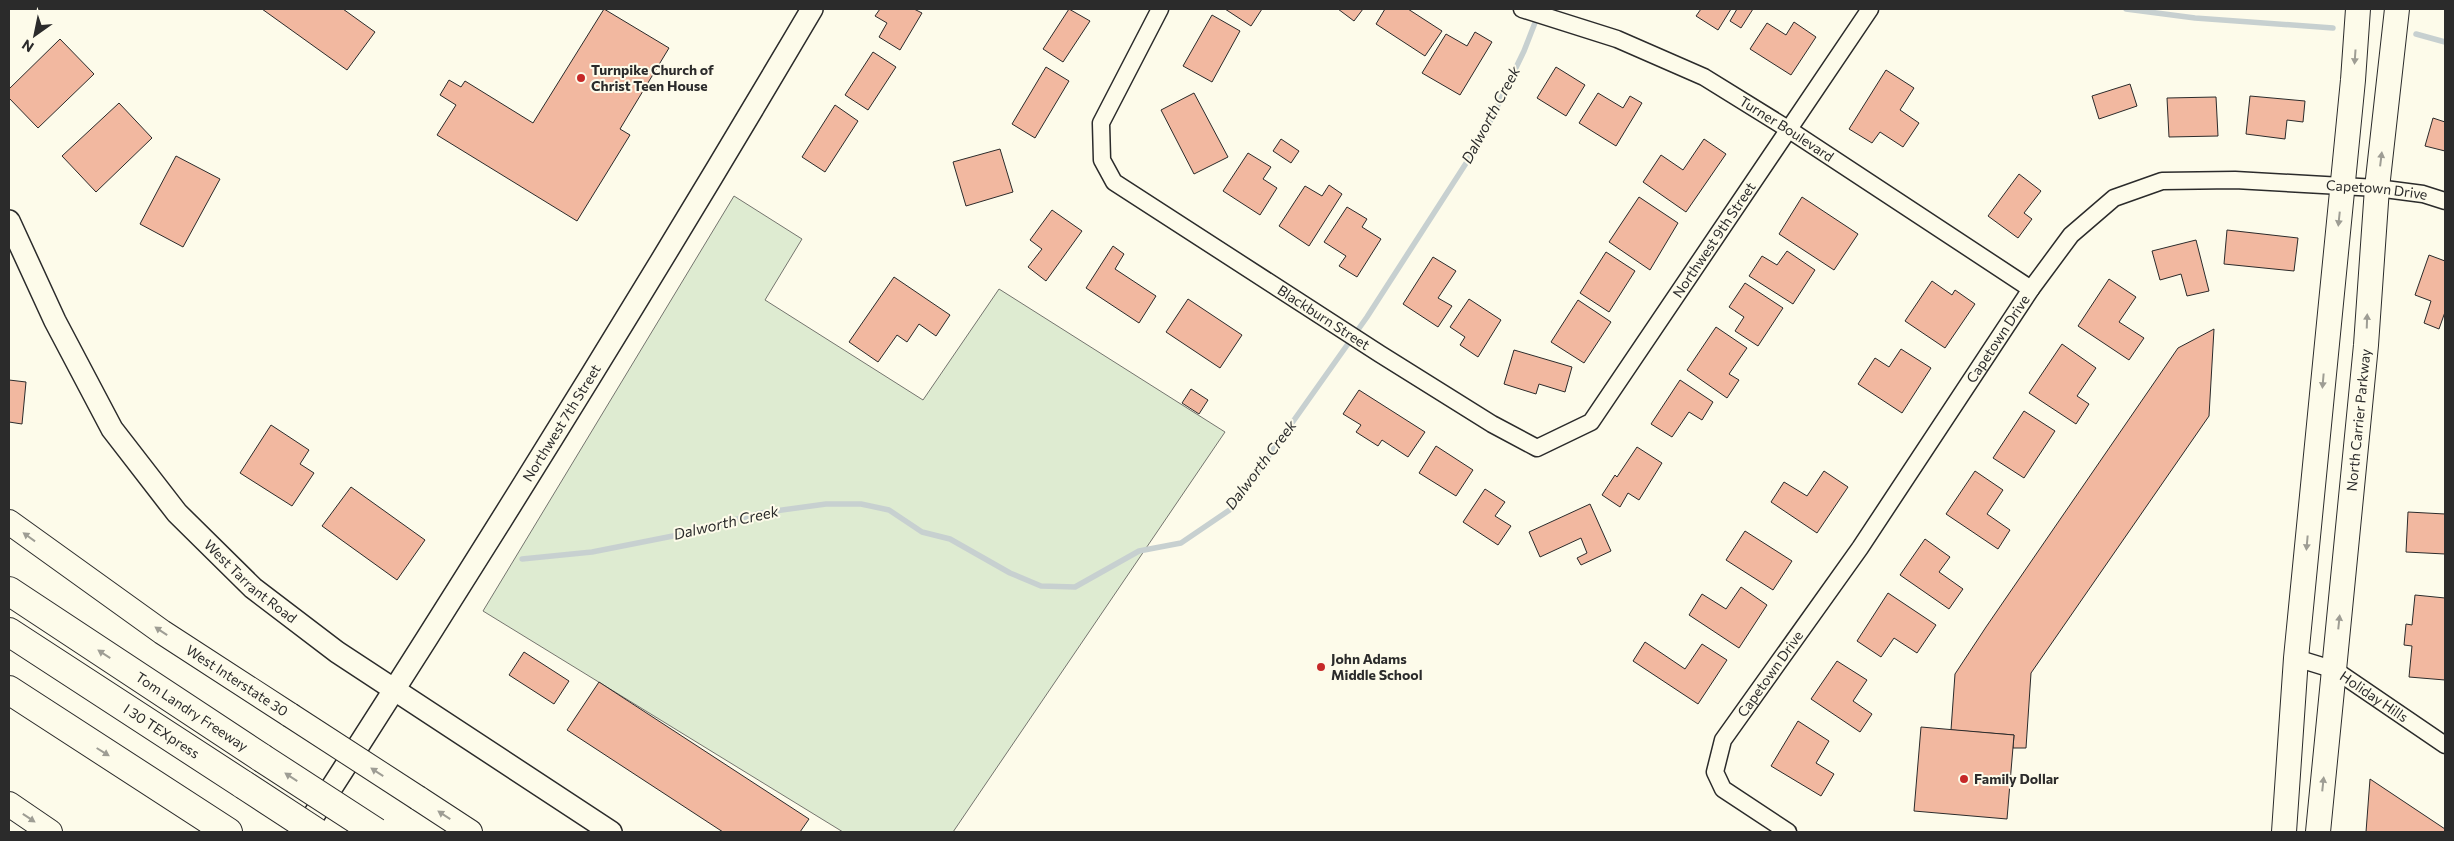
<svg xmlns="http://www.w3.org/2000/svg" width="2454" height="841" font-family="Commissioner,sans-serif">
<style>
.green{fill:#deebd1;stroke:#74746e}
.lines{fill:none;stroke-linecap:round;stroke-linejoin:round}
.stream{stroke:#c7d0d0;stroke-width:5.5}
.building{fill:#f2b8a0;stroke:#2b2b2b}
.minor-casing{stroke:#2b2b2b;stroke-width:19}
.tertiary-casing{stroke:#2b2b2b;stroke-width:24}
.secondary-casing{stroke:#2b2b2b;stroke-width:26}
.motorway-casing{stroke:#2b2b2b;stroke-width:30}
.minor{stroke:#fdfbea;stroke-width:16}
.tertiary{stroke:#fdfbea;stroke-width:21}
.secondary{stroke:#fdfbea;stroke-width:24}
.motorway{stroke:#fdfbea;stroke-width:28}
.secondary-bridge-casing{stroke:#2b2b2b;stroke-width:26;stroke-linecap:butt}
.motorway-bridge-casing{stroke:#2b2b2b;stroke-width:30;stroke-linecap:butt}
.secondary-bridge{stroke:#fdfbea;stroke-width:24}
.motorway-bridge{stroke:#fdfbea;stroke-width:28}
.oneway{fill:#9e9d94}
.poi-dot{fill:#c62828;stroke:#fdfbea;stroke-width:2}
.labels{text-anchor:middle;stroke-width:4;stroke-linejoin:round;paint-order:stroke}
.poi-label{font-size:14px;font-weight:bold;fill:#2b2b2b;stroke:#fdfbea;text-anchor:start}
.street-label{font-size:14px;fill:#2b2b2b;stroke:#fdfbea}
.water-label{font-size:15px;font-style:italic;fill:#2b2b2b;stroke:#fdfbea}
</style>
<rect width="100%" height="100%" fill="#fdfbea"/>
<!-- green -->
<path class="green" d="M734,196L802,239L765,300L923,400L999,289L1225,432L953,832H843L483,611Z"/>
<g class="lines">
<!-- stream -->
<g class="stream">
<path d="M2126,9L2195,18L2333,28"/>
<path d="M2416,34L2445,42"/>
<path d="M522,559L592,552L678,535L760,513L826,504H861L889,510L922,532L950,539L1010,573L1041,586L1075,587L1139,551L1181,543L1231,509L1367,317L1481,140L1524,51L1538,15"/>
</g>
</g>
<!-- building -->
<g class="building">
<path d="M262,9H343L375,32L347,70Z"/>
<path d="M604,9L669,48L620,129L630,135L577,221L437,135L456,105L440,95L449,80L461,87L465,81L533,123Z"/>
<path d="M880,9H914L922,13L900,50L879,37L887,23L875,16Z"/>
<path d="M1069,9L1090,21L1063,62L1043,49Z"/>
<path d="M1225,9H1262L1251,26Z"/>
<path d="M1338,9H1363L1354,21Z"/>
<path d="M1385,9H1408L1442,31L1425,56L1376,24Z"/>
<path d="M1701,9H1731L1718,30L1696,16Z"/>
<path d="M1737,9H1753L1741,28L1730,21Z"/>
<path d="M1212,15L1240,31L1212,82L1183,66Z"/>
<path d="M1794,22L1816,37L1791,75L1750,49L1767,23L1786,35Z"/>
<path d="M1475,32L1492,42L1460,95L1422,73L1446,34L1467,46Z"/>
<path d="M60,39L94,74L38,128L9,98V89Z"/>
<path d="M873,52L896,67L868,110L845,95Z"/>
<path d="M1046,67L1069,81L1035,138L1012,124Z"/>
<path d="M1556,67L1585,85L1566,116L1537,98Z"/>
<path d="M1886,70L1914,88L1900,110L1919,123L1903,147L1880,132L1872,143L1849,129Z"/>
<path d="M2130,84L2137,106L2099,119L2092,96Z"/>
<path d="M1194,93L1228,157L1194,174L1161,110Z"/>
<path d="M1598,93L1623,108L1630,96L1642,103L1616,146L1579,123Z"/>
<path d="M2250,96L2305,101L2303,122L2287,120L2285,139L2246,134Z"/>
<path d="M2216,97L2218,136L2169,137L2167,98Z"/>
<path d="M119,103L152,138L96,192L62,156Z"/>
<path d="M835,105L858,121L825,172L802,157Z"/>
<path d="M2433,118L2445,122V151L2425,146Z"/>
<path d="M1281,139L1299,151L1291,163L1273,151Z"/>
<path d="M1704,139L1726,154L1686,212L1643,182L1661,155L1683,170Z"/>
<path d="M1000,149L1013,192L966,206L953,162Z"/>
<path d="M1248,153L1271,167L1263,179L1277,188L1260,215L1223,191Z"/>
<path d="M176,156L220,179L183,247L140,224Z"/>
<path d="M2019,174L2041,191L2024,213L2032,219L2018,238L1988,216Z"/>
<path d="M1329,185L1342,194L1309,246L1279,226L1305,186L1322,196Z"/>
<path d="M1639,197L1678,223L1650,270L1609,242Z"/>
<path d="M1802,197L1858,234L1834,270L1779,234Z"/>
<path d="M1347,207L1367,219L1362,227L1381,239L1357,277L1339,266L1346,256L1324,242Z"/>
<path d="M1052,210L1082,231L1046,281L1028,267L1042,249L1030,240Z"/>
<path d="M2227,230L2298,238L2294,271L2224,264Z"/>
<path d="M2196,240L2209,291L2187,296L2181,274L2160,280L2152,251Z"/>
<path d="M1113,246L1124,254L1115,269L1156,296L1139,323L1086,288Z"/>
<path d="M1787,251L1815,270L1793,304L1749,276L1762,256L1777,265Z"/>
<path d="M1606,252L1635,271L1609,312L1580,293Z"/>
<path d="M2429,255L2445,261V312L2439,329L2424,323L2431,301L2415,295Z"/>
<path d="M1433,257L1456,271L1438,298L1452,306L1438,327L1403,304Z"/>
<path d="M894,277L950,315L936,336L919,324L907,342L897,335L878,362L849,342Z"/>
<path d="M2109,279L2136,297L2119,322L2144,338L2129,360L2078,326Z"/>
<path d="M1932,281L1952,295L1955,290L1975,304L1945,348L1905,321Z"/>
<path d="M1745,283L1783,308L1758,346L1735,331L1744,317L1729,307Z"/>
<path d="M1188,299L1242,335L1220,368L1166,332Z"/>
<path d="M1469,299L1501,320L1478,357L1460,345L1465,337L1450,327Z"/>
<path d="M1578,300L1611,322L1584,363L1551,342Z"/>
<path d="M1716,327L1747,348L1729,374L1739,380L1727,398L1687,370Z"/>
<path d="M2214,329L2209,416L2031,673L2026,748H2013L2014,735L1951,730L1955,674L1986,627L2178,348Z"/>
<path d="M2062,344L2096,368L2077,396L2089,404L2076,424L2029,393Z"/>
<path d="M1901,349L1931,368L1902,413L1858,384L1875,358L1889,367Z"/>
<path d="M1514,350L1572,367L1565,392L1539,384L1536,394L1504,384Z"/>
<path d="M9,380L26,382L22,424L9,422Z"/>
<path d="M1680,380L1713,402L1702,420L1689,412L1672,437L1651,424Z"/>
<path d="M1191,389L1208,400L1199,414L1182,403Z"/>
<path d="M1359,390L1425,432L1408,457L1382,440L1378,446L1356,432L1361,425L1343,414Z"/>
<path d="M2024,411L2055,431L2024,478L1993,458Z"/>
<path d="M271,425L309,450L300,464L314,473L292,506L240,473Z"/>
<path d="M1436,446L1473,470L1456,496L1419,473Z"/>
<path d="M1637,447L1662,463L1639,500L1628,493L1620,507L1602,495L1615,475L1617,477Z"/>
<path d="M1824,471L1848,487L1817,533L1771,502L1784,482L1807,496Z"/>
<path d="M1975,471L2003,490L1987,514L2010,530L1998,549L1946,514Z"/>
<path d="M351,487L425,540L397,580L322,526Z"/>
<path d="M1485,489L1505,502L1495,516L1511,526L1498,545L1463,522Z"/>
<path d="M1590,504L1611,551L1581,565L1577,558L1587,553L1581,538L1540,557L1529,532Z"/>
<path d="M2408,512L2445,514V554L2406,552Z"/>
<path d="M1745,531L1792,561L1773,590L1726,560Z"/>
<path d="M1925,539L1950,557L1939,572L1963,589L1949,609L1900,575Z"/>
<path d="M1741,587L1767,605L1739,648L1689,615L1702,594L1726,609Z"/>
<path d="M1888,593L1936,625L1917,653L1894,638L1881,657L1857,641Z"/>
<path d="M2415,595L2445,598V680L2409,677L2412,646L2404,645L2406,624L2412,625Z"/>
<path d="M1645,642L1685,669L1702,644L1727,660L1698,704L1633,661Z"/>
<path d="M524,652L569,681L554,704L509,675Z"/>
<path d="M1837,661L1867,680L1853,701L1872,714L1860,732L1811,699Z"/>
<path d="M599,682L809,819L800,832H723L567,730Z"/>
<path d="M1798,721L1829,741L1816,763L1834,774L1821,796L1771,766Z"/>
<path d="M1921,727L2014,735L2007,819L1914,811Z"/>
<path d="M2370,779L2445,829V832H2366Z"/>
</g>
<g class="lines">
<!-- minor casing -->
<g class="minor-casing">
<g id="minor">
<path id="s1" d="M1160,9L1101,123L1102,160L1114,182L1380,354L1492,424L1537,448L1591,422L1870,9"/>
<path id="s2" d="M1522,9L1617,39L1704,77L1788,129L2031,289"/>
<path id="s3" d="M2296,658L2335,670L2445,745"/>
<path id="s4" d="M1788,832L1723,789L1715,772L1723,740L1860,548L2031,289L2071,235L2114,198L2162,181L2235,180L2377,188L2423,194L2445,201"/>
</g>
</g>
<!-- tertiary casing -->
<g class="tertiary-casing">
<g id="tertiary">
<path id="s5" d="M9,221L55,321L112,429L177,513L253,588L337,652L611,832"/>
<path id="s6" d="M303,832C478,561 648,287 812,9"/>
</g>
</g>
<!-- secondary casing -->
<g class="secondary-casing">
<g id="secondary">
<path id="s7" d="M9,522L162,632L290,715"/>
<path d="M418,798L470,832"/>
<path d="M9,804L50,832"/>
<path d="M2284,832L2296,658L2353,80L2358,9"/>
<path id="s8" d="M2318,832L2366,345L2377,188L2397,9"/>
</g>
</g>
<!-- motorway casing -->
<g class="motorway-casing">
<g id="motorway">
<path id="s9" d="M9,591L262,758"/>
<path id="s10" d="M9,632L244,785"/>
<path d="M9,690L228,832"/>
</g>
</g>
<!-- minor -->
<use href="#minor" class="minor"/>
<!-- tertiary -->
<use href="#tertiary" class="tertiary"/>
<!-- secondary -->
<use href="#secondary" class="secondary"/>
<!-- motorway -->
<use href="#motorway" class="motorway"/>
<!-- secondary-bridge casing -->
<g class="secondary-bridge-casing">
<path id="secondary-bridge" d="M290,715L418,798"/>
</g>
<!-- motorway-bridge casing -->
<g class="motorway-bridge-casing">
<g id="motorway-bridge">
<path d="M262,758L376,832"/>
<path d="M244,785L316,832"/>
</g>
</g>
<!-- secondary-bridge -->
<use href="#secondary-bridge" class="secondary-bridge"/>
<!-- motorway-bridge -->
<use href="#motorway-bridge" class="motorway-bridge"/>
</g>
<!-- one-way arrows -->
<defs><path id="oneway-solid" d="M-6-.8H1V-3.2L6.5 0L1 3.2V.8H-6Z" transform="scale(1.25)"/></defs>
<g class="oneway">
<use href="#oneway-solid" transform="translate(2355 57) rotate(94)"/>
<use href="#oneway-solid" transform="translate(2381 159) rotate(-83)"/>
<use href="#oneway-solid" transform="translate(2339 219) rotate(96)"/>
<use href="#oneway-solid" transform="translate(2367 321) rotate(-88)"/>
<use href="#oneway-solid" transform="translate(2323 381) rotate(95)"/>
<use href="#oneway-solid" transform="translate(29 537) rotate(-144)"/>
<use href="#oneway-solid" transform="translate(2307 543) rotate(95)"/>
<use href="#oneway-solid" transform="translate(2339 622) rotate(-84)"/>
<use href="#oneway-solid" transform="translate(161 631) rotate(-146)"/>
<use href="#oneway-solid" transform="translate(104 654) rotate(-147)"/>
<use href="#oneway-solid" transform="translate(103 752) rotate(32)"/>
<use href="#oneway-solid" transform="translate(377 772) rotate(-147)"/>
<use href="#oneway-solid" transform="translate(291 777) rotate(-147)"/>
<use href="#oneway-solid" transform="translate(2323 784) rotate(-84)"/>
<use href="#oneway-solid" transform="translate(444 815) rotate(-147)"/>
<use href="#oneway-solid" transform="translate(29 818) rotate(34)"/>
</g>
<!-- markers -->
<g class="poi-dot">
<circle cx="581" cy="78" r="5"/>
<circle cx="1321" cy="667" r="5"/>
<circle cx="1964" cy="779" r="5"/>
</g>
<g class="labels">
<!-- poi labels -->
<g class="poi-label">
<text x="591" y="75">Turnpike Church of<tspan x="591" dy="16">Christ Teen House</tspan></text>
<text x="1331" y="664">John Adams<tspan x="1331" dy="16">Middle School</tspan></text>
<text x="1974" y="784">Family Dollar</text>
</g>
<!-- street labels -->
<g class="street-label">
<text dy="5" stroke="none"><textPath href="#s2" startOffset="292">Turner Boulevard</textPath></text>
<text dy="5" stroke="none"><textPath href="#s4" startOffset="1066">Capetown Drive</textPath></text>
<text dy="5" stroke="none"><textPath href="#s1" startOffset="970">Northwest 9th Street</textPath></text>
<text dy="5" stroke="none"><textPath href="#s1" startOffset="440">Blackburn Street</textPath></text>
<text dy="5" stroke="none"><textPath href="#s4" startOffset="616">Capetown Drive</textPath></text>
<text dy="5" stroke="none"><textPath href="#s8" startOffset="414">North Carrier Parkway</textPath></text>
<text dy="5" stroke="none"><textPath href="#s6" startOffset="484">Northwest 7th Street</textPath></text>
<text dy="5" stroke="none"><textPath href="#s5" startOffset="439">West Tarrant Road</textPath></text>
<text dy="5" stroke="none"><textPath href="#s4" startOffset="211">Capetown Drive</textPath></text>
<text dy="5" stroke="none"><textPath href="#s7" startOffset="278">West Interstate 30</textPath></text>
<text dy="5" stroke="none"><textPath href="#s3" startOffset="88">Holiday Hills</textPath></text>
<text dy="5" stroke="none"><textPath href="#s9" startOffset="219">Tom Landry Freeway</textPath></text>
<text dy="5" stroke="none"><textPath href="#s10" startOffset="182">I 30 TEXpress</textPath></text>
</g>
<!-- water labels -->
<g class="water-label">
<text transform="translate(1491 115) rotate(-62)" y="5">Dalworth Creek</text>
<text transform="translate(1261 465) rotate(-53)" y="5">Dalworth Creek</text>
<text transform="translate(726 523) rotate(-13)" y="5">Dalworth Creek</text>
</g>
</g>
<!-- border -->
<rect width="2454" height="841" fill="none" stroke="#2b2b2b" stroke-width="20"/>
<!-- north arrow -->
<g transform="translate(35 35) rotate(213)" stroke="#fdfbea" stroke-width="4" paint-order="stroke">
<path d="M0-4L9 19L0 12L-9 19Z" fill="#2b2b2b"/>
<text y="-8" font-size="14" font-weight="bold" text-anchor="middle" fill="#2b2b2b">N</text>
</g>
</svg>
